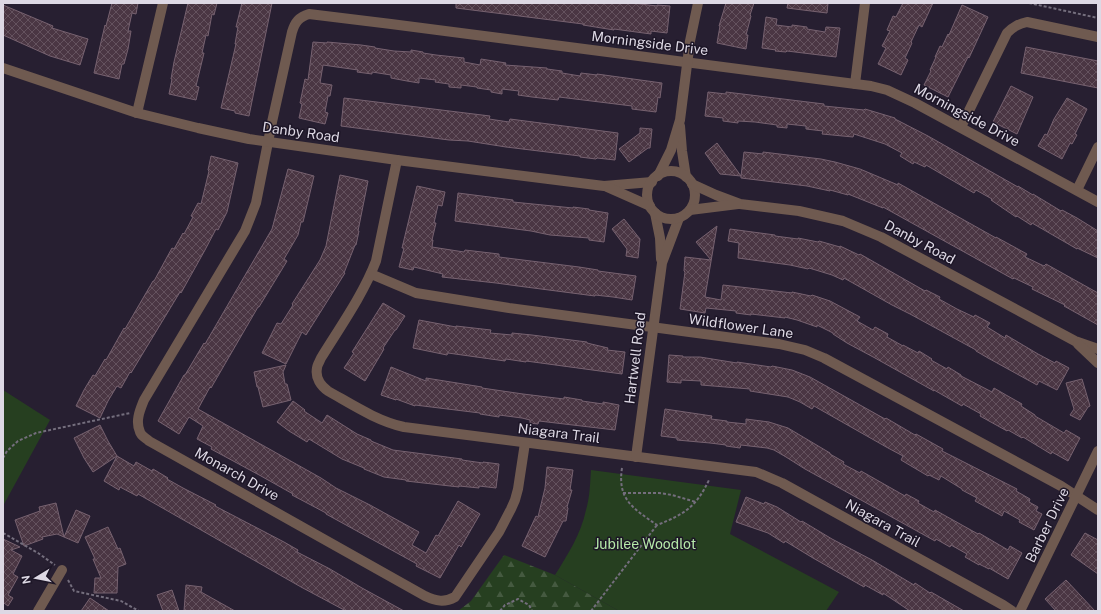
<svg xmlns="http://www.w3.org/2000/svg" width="1101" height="614" font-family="'Public Sans',sans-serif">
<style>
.green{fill:#263f20}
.forest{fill:url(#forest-firs)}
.building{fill:url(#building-cross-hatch);stroke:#776270}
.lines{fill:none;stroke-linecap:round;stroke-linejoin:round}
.path{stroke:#746e7d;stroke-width:2;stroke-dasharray:3 2;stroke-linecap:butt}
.minor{stroke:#6f5a50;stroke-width:10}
.tertiary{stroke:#6f5a50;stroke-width:10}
.labels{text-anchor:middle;stroke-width:3;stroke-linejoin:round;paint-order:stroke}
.street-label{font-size:14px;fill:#ddd8e4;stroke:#1d1627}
.park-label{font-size:14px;fill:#b5e8a8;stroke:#1d1627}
</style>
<defs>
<pattern id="forest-firs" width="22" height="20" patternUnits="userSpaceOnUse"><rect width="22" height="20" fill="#263f20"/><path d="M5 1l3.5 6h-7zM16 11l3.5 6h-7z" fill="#455a40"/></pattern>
<pattern id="building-cross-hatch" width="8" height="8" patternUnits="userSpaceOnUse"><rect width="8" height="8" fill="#4a3643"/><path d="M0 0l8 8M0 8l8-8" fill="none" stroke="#64525e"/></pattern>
</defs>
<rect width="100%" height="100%" fill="#271f31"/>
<!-- green -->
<g class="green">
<path d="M3,390L50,420L3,506Z"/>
<path d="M591,470L741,490L730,534L839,592L826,611H619L555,575C568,554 581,534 586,510C590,497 590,483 591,470Z"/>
</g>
<!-- forest -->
<path class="forest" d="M504,555L555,575L619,611H458L471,601Z"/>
<!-- building -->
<g class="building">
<path d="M112,3H138L136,14L132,13L128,31H131L128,49L124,64H122L119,79L94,73L101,42L105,25L106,26Z"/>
<path d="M188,3H217L214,15L212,14L208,36L206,35L202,53H204L196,86L199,87L196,100L169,94L172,79H171L174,62Z"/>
<path d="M242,3H272L249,116L235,113V111L221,108L236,44H235L238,27H236Z"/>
<path d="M456,3H632L657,6V5L670,6L667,33L651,31V34L614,29V30L583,25V24L456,8Z"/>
<path d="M726,3H754L750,15L751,16L746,35H748L746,49L717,43L720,26H719Z"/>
<path d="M788,3H828L827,13L787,8Z"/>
<path d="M903,3H933L922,27L919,25L911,42L912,43L905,58L908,60L901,75L878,64L886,48L882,46L890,31L887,30L893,16L896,17Z"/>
<path d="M3,5L53,26L52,28L88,39L80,65L50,56L3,35Z"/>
<path d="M962,5L988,17L969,58L968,57L948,97L924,85L931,71L930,70L936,57H935L940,46L942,47L948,34L949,35Z"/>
<path d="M766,17L777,19L776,25L792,27V25L807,27V29L825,32L826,27L840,28L836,57L787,51L786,52L775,51L776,50L762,48Z"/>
<path d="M313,42L327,43V42L361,45L375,47V48L394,51L411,52V50L423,52V53L436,55L464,58V62L480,65L481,59L506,63L505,65L547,68V69L562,71V73L580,76L581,73L597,75V74L662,83L660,98L658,97L656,112L632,109V106L559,97L558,100L532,97L518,95L519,91L502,89V94L491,92V90L477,88V87L461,85V88L449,87V84L435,82L436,80L419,78V83L407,81L391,78V75L372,72V74L357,72L358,70L323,65L320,83L332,85L330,96H328L325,112L328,113L325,124L299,118L302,104L300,103L305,79L308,80Z"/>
<path d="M1026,47L1098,61V88L1021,73Z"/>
<path d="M1011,86L1033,97L1017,134L993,122Z"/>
<path d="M708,92L726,94V92L824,104V106L864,110L865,109L895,118V119L928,136L1018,187V186L1033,195V194L1061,211L1062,210L1077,218L1098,231V258L1077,248V249L1032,223L1031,225L1017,216L1016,217L991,200L992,199L976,190L974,193L926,165L925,167L914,162L913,164L900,156L902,153L885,144L854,134L853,137L822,134L823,131L806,129V126L787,124V128L777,127V125L755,122L738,121V123L723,121V118L705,116Z"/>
<path d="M344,98L490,116L489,119L509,122L510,119L618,133L615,160L597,158L596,159L580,157V156L506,147L468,141L449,140L341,126Z"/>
<path d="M1067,98L1087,109L1075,134L1077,135L1072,144L1070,143L1062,159L1038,146L1045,134L1047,135L1054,119Z"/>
<path d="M640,128L652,129L650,148H648L629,162L619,149L640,133Z"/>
<path d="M717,143L741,176L744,152L763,154V152L821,159L835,162L860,169L898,185V183L996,238V237L1027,254L1025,257L1044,266L1046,264L1098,293V325L1064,306L1065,305L1032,289L1033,287L1014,278L1013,279L883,207V208L848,194V195L830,190V191L807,186L741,178V176L720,174L705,153Z"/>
<path d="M211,156L238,163L227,212L218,230L216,229L205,250L181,293L180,292L131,373L130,372L121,388L117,386L108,401L100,418L76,406L84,390L93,375L95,376L105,359L106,360L124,328L125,329L153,281H154L172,248L174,249L183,233L184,234L193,217L191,216L198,203L201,204L209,171L208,170Z"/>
<path d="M288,169L314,176L303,222H301L298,235L284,259L287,261L259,307H258L211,388L210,387L198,409L321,478L336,488L370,505L419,532L412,545L426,553L436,535L438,536L458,501L480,514L461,547L459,545L440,578L416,566L417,564L326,514V513L292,495L293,494L261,476L211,449L212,447L197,439L203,426L189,417L179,434L158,421L184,375H185L204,343L205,344L272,229Z"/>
<path d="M340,175L368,181L358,231H359L356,245H355L344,273H345L306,335L302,332L286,364L262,353L277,323L281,324L293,305L292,304L320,260L326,246Z"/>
<path d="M417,186L445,192L442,206L438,205L434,223H436L432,240H433L432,247L464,252L465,250L499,254V257L579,267L598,270V271L636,276L632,300L613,297L595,295V296L518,286L496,283L442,277L443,274L414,267L413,270L399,267L404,248H402Z"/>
<path d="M458,193L513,200V202L573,208V207L589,209V210L608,213L604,242L589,240V238L550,235L531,231L455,221Z"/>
<path d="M624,219L640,239L638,258L626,256L627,249L612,229Z"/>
<path d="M717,226L705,297L721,300L723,285L792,293V292L811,296L812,295L830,301L860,317L857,321L873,330L875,327L888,334L887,337L903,346V345L918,353L919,351L932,359L931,360L947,369L948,367L961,375V376L992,392L994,388L1006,395L1022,404L1021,406L1035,415V416L1064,433L1066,430L1080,438L1068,461L1052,452L1051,454L1023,437L1022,438L1008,430L1007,431L980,416L981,414L963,404L962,406L934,390V391L875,358L847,343L833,334V333L817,325V327L797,320L785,317V318L751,314V315L736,313V311L706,308L705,313L680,309L685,272L684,271L685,257L711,260L696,242Z"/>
<path d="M730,229L775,235V236L798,239V238L818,242L819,241L840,247V246L859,255L860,254L925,291L926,290L940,297L939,299L957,309L974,317L975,315L990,323L987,327L1005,338L1006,335L1038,354L1055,363L1056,361L1069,368L1057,390L1039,381L1037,385L988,358L976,351V350L910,314L892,305L844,278L843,280L832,275L809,268L808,269L790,265L738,258L739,243L728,241Z"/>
<path d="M383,303L405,316L396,330H395L383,348L384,349L365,381L344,368L354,353L352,352Z"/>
<path d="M419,320L456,327V326L491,330L490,333L512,335V333L532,335L587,342V343L608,348L607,350L625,352L622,374L526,361V362L506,359L505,361L448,353L447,355L413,348Z"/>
<path d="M669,355L683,356V357H700L737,363V362L771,367L772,366L792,370L810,377L885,419L886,418L915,435L916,434L943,449L942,451L952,456L1017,489L1016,491L1030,499L1029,502L1038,507L1036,511L1042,514L1034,530L1019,522L1020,520L1004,511L1002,516L975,501L977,498L962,490V489L941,476L939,480L929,475L928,476L901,460L903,456L888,448L814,406L812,409L800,402L788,397L750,391V389L701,385V381L681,380V383L667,382Z"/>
<path d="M286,365L283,372L285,384H287L291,400L263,407L258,387H257L254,372Z"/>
<path d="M391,367L426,381V378L482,387V388L523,394L564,399V397L582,400V401L603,404V402L619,405L615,430L539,421L538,424L530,423V420L522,418L499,415V417L480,414V413L415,405V406L396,399V400L381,395Z"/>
<path d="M1082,379L1090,406L1088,407L1080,420L1070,415L1074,409L1066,383Z"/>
<path d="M293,401L305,410L304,411L322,423L327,415L357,434L371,440V441L393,450L462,459V460L483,463V462L499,464L496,488L479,486V488L459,486V487L406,481V480L384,477L364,469V468L342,459L309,439L307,442L289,431L277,422Z"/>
<path d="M665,409L712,416L711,419L727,421V422L746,424V419L769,422L788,428L830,453V454L844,462L843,464L860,473L861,471L905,496L906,494L919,501L918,503L934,512L935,510L978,534L979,533L1008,550L1010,546L1022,553L1008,579L989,568V569L979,564V565L965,557L967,554L951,545L950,547L936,539L935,541L834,485L805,469L786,457L774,450L767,448L741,445L740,448L726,446V445L710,443L677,440V438L661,436Z"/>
<path d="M100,425L108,441L117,456L93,472L84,458L74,438Z"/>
<path d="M117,456L134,466L136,462L152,471L153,469L168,478L167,479L183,488L216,505L215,506L284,542L298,550L297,552L330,569L362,588L404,611H346L301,587L138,494L137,496L120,487L119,490L104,481Z"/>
<path d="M547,467L573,470L570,490H572L567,507L568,508L566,521H563L545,557L522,546L536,516L538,517L545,488Z"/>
<path d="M746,497L764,504L765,502L777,507L801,522L802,521L832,539L872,560L914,585L915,583L930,593L931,592L964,611H910L883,593V595L865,585L864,587L813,558L785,541L784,543L768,533L736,522Z"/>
<path d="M56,503L64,537L76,510L90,516L78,543L57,534L42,537L43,539L24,546L15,520L40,511L39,507Z"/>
<path d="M108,527L118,549L120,548L126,564L118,567L117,593H94L95,578H101L93,559H95L85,537Z"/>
<path d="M1085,533L1098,540V574L1071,555Z"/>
<path d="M3,539L20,547L11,550L22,556L13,574L18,577L8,595L13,598L8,606L4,603L3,604Z"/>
<path d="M1066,580L1081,596L1095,611H1056L1045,599Z"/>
<path d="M186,585L202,587L201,592L235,611H184Z"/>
<path d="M172,590L179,611H163L157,595Z"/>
<path d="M90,598L109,611H81Z"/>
</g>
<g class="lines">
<!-- path -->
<g class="path">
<path d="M1029,3L1098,18"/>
<path d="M3,458L7,451L18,441L36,433L130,413"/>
<path d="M622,468C617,500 634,509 657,525C685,514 696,507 709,480"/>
<path d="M623,493H659L672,495L696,502"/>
<path d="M3,533L38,553L55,565"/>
<path d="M68,580L74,591L121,601L139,611"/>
<path d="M500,611L505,605L518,599L529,605L532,611"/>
<path d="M591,611L657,525"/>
</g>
<!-- minor -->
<g class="minor">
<path d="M855,84L865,3"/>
<path d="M137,113L163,3"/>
<path d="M961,127L1007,33C1014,26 1019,24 1027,22L1098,37"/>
<path d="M397,160L376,261C363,295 340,327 321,358C320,361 317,365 317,368C315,378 321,386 328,391C353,405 377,421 404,427L756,472L782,483L1003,605L1012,611"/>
<path d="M1077,190L1098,147"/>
<path d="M655,213L660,238L661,259"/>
<path d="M371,274L416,293L509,308L779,344L805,350L824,358L1061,486L1098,510"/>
<path d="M525,443L518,489L515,500L511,509L499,532L455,597C444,603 436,601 425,596L149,441C146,438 141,436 140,432C135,421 140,410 144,400L245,231L256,203L272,122L292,32C295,22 299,17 309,14L391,24L871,86L887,90L915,103L1098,202"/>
<path d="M636,457L662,263L679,218"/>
<path d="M38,611L62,570"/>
</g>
<!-- tertiary -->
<g class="tertiary">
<path d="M3,68L137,113L198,128L249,139L397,160L604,186L652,182"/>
<path d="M680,126L682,151L686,177"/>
<circle cx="671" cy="195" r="24"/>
<path d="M658,176L671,150L680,120L690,41L698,3"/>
<path d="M692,184L716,195L740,204L799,211L843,221L881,237L1075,341L1098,349"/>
<path d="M607,187L650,206"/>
<path d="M690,210L738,204"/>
<path d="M1078,344L1098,363"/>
<path d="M1020,611L1098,451"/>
</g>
</g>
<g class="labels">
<!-- street labels -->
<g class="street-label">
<text transform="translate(650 43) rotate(7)" y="5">Morningside Drive</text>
<text transform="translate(967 115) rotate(28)" y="5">Morningside Drive</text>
<text transform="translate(301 132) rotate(8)" y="5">Danby Road</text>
<text transform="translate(920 242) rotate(28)" y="5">Danby Road</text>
<text transform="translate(741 326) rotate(8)" y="5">Wildflower Lane</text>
<text transform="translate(635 358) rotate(-83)" y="5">Hartwell Road</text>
<text transform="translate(559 433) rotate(7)" y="5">Niagara Trail</text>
<text transform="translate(237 474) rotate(29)" y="5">Monarch Drive</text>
<text transform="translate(883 523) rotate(29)" y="5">Niagara Trail</text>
<text transform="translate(1047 525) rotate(-64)" y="5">Barber Drive</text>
</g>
<!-- park labels -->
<g class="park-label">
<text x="645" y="549">Jubilee Woodlot</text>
</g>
</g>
<!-- border -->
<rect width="1101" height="614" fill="none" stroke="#ddd8e4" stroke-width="8"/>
<!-- north arrow -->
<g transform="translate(36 578) rotate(260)" stroke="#1d1627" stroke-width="3" paint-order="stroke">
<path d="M0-3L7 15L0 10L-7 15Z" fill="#ddd8e4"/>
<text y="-6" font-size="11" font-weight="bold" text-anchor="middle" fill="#ddd8e4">N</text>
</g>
</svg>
